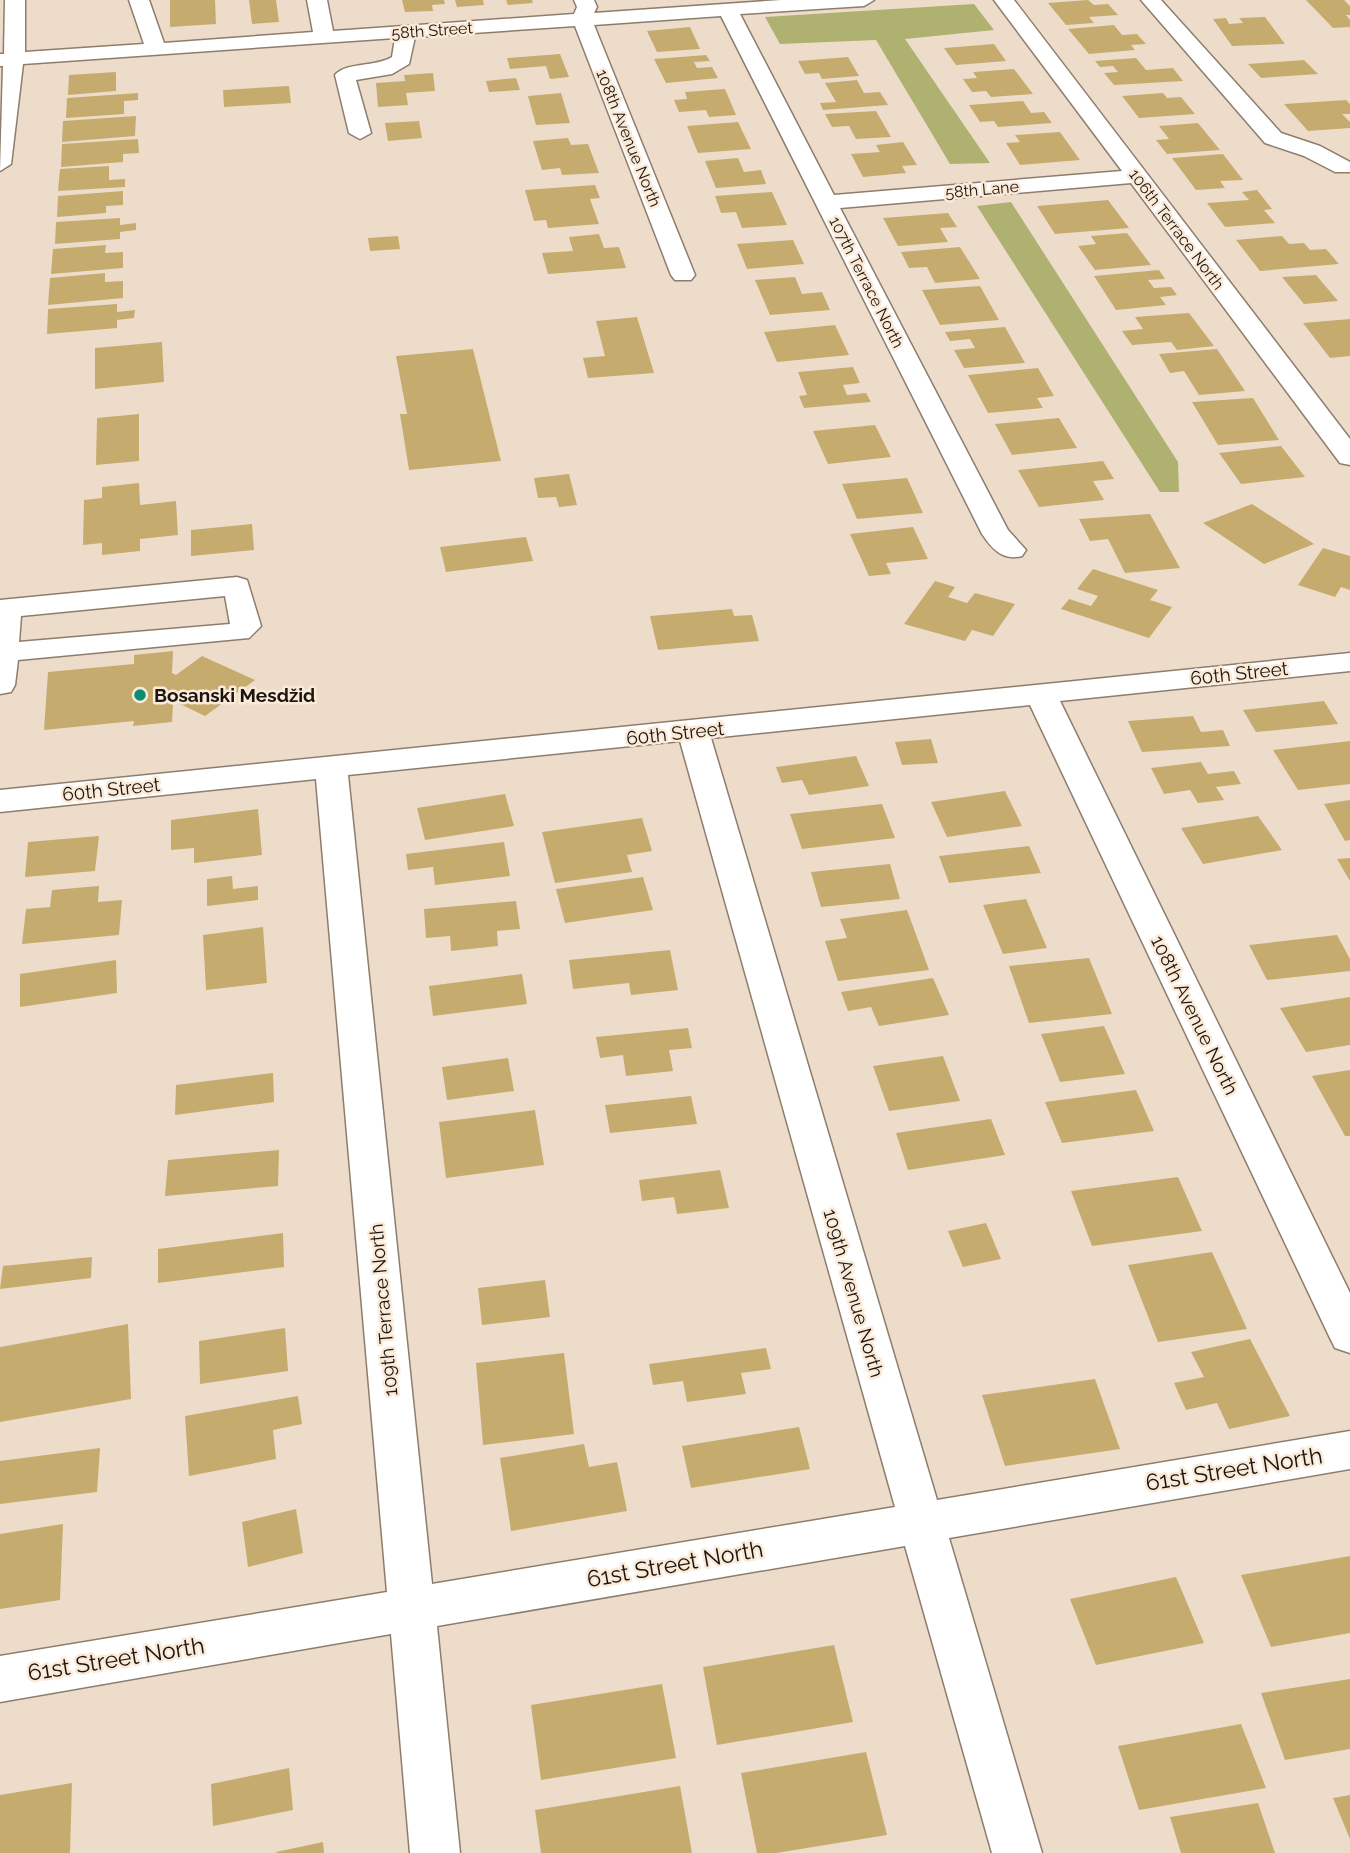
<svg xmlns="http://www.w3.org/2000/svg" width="1350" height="1853" font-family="Raleway,sans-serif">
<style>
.water{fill:#afb170}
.building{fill:#c5ac6e}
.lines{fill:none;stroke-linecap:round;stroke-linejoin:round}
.minor-casing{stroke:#8d7d6d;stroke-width:3}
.minor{fill:#fff;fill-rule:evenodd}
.poi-dot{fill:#0c8d73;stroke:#fbead8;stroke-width:2.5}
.labels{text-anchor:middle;stroke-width:5;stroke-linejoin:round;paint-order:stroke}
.far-street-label{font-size:16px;fill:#1b150f;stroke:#fbead8}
.street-label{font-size:19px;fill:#1b150f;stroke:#fbead8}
.poi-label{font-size:19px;font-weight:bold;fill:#1b150f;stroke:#fbead8;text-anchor:start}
.near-street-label{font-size:23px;fill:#1b150f;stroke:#fbead8}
</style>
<rect width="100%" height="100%" fill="#eedccb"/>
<!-- water -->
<g class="water">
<path d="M974,4L994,30L905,39L990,163L950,164L876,40L780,44L765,17Z"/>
<path d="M1011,202L1178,462L1179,492H1160L977,206Z"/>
</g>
<!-- building -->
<g class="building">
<path d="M170,0H215L216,24L170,27Z"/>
<path d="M249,0H276L279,22L252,24Z"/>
<path d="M402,0H444L445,4L432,5L433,11L405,12Z"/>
<path d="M455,0H483L484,5L457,7Z"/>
<path d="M506,0H532L533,3L508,5Z"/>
<path d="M1088,0L1094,5L1108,4L1118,15L1089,17L1094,23L1066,25L1048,3Z"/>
<path d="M1306,0H1344L1350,6V15H1346L1350,20V27L1333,28Z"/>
<path d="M1265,17L1285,44L1232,46L1213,19L1226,18L1229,24L1243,23L1239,18Z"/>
<path d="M1114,25L1122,35L1137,34L1146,44L1131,45L1135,50L1089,54L1068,29Z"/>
<path d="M690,27L700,49L657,52L647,31Z"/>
<path d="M994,44L1006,61L956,65L944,48Z"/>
<path d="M560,54L569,77L550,79L546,66L510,69L507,58Z"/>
<path d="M706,55L710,61L694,62L697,68L712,67L718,78L666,83L654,59Z"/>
<path d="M848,57L859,76L822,79L819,73L805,74L798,61Z"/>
<path d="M1136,58L1146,70L1173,68L1183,81L1114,85L1104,73L1118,72L1113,66L1100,67L1095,61Z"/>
<path d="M1304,60L1318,74L1261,78L1248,64Z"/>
<path d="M1014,69L1033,94L991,97L986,91L972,92L963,79L977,78L973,72Z"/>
<path d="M116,72V91L68,95L69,75Z"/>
<path d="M433,73L435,91L406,93L408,105L378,107L376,83L405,81L404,75Z"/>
<path d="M516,78L520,90L489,92L486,81Z"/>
<path d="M857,80L864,93L880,92L888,105L823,110L820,103L836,102L825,83Z"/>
<path d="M289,86L291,103L224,107L223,90Z"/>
<path d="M725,89L736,115L709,117L706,110L679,112L674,100L687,99L685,92Z"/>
<path d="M138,93V100L124,101V114L66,118L67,98Z"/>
<path d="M561,93L570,123L536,125L528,96Z"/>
<path d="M1163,93L1167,98L1181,97L1195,114L1139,118L1122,96Z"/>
<path d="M1346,100L1350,104V114H1342L1350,122V128L1308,131L1284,104Z"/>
<path d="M1023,101L1031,113L1044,112L1052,123L998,127L994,121L980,122L969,105Z"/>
<path d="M876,111L891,137L856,139L849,126L832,127L825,114Z"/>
<path d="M136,116L135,136L62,142L63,121Z"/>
<path d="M419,121L422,138L388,141L385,123Z"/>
<path d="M738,122L751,149L698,153L687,126Z"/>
<path d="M1198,123L1220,150L1167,154L1156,140L1169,139L1159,126Z"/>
<path d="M1060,132L1080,160L1020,165L1006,143L1020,142L1015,135Z"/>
<path d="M568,138L571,145L588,144L599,173L562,175L560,168L542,170L533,141Z"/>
<path d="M138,139L139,153L123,154V162L61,167L62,144Z"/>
<path d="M903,142L917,165L902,166L906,173L863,177L851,154L880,152L876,145Z"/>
<path d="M1223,154L1243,180L1220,181L1225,188L1196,190L1172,158Z"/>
<path d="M738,158L744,172L761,170L766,184L716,188L705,161Z"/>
<path d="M109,166V180L125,179V187L58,191L60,169Z"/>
<path d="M595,185L600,198L590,199L599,224L548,228L546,220L534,221L525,190Z"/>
<path d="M1257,190L1272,209L1264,210L1275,223L1225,227L1207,203L1249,200L1242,192Z"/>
<path d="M123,191V205L106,206V213L57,217L58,196Z"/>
<path d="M772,192L787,225L742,228L736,212L721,213L715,196Z"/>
<path d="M1108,200L1129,228L1055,234L1037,206Z"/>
<path d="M948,213L957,227L940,228L948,242L898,246L883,218Z"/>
<path d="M120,218V225L136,223V230L120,232V239L55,244L56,222Z"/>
<path d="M1127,233L1151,265L1095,270L1078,246L1096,244L1091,236Z"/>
<path d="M599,234L604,248L619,247L626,268L548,274L542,253L573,251L569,237Z"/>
<path d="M398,236L400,249L370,251L368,238Z"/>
<path d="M1282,236L1289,244L1304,243L1310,250L1326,249L1339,264L1260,271L1236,240Z"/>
<path d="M793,240L804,264L747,269L737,244Z"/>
<path d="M106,245L105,253L123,252V268L51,274L53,249Z"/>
<path d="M960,247L980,279L935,283L927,267L909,268L901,252Z"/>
<path d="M1159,270L1165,279L1148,280L1154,288L1171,287L1177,295L1160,297L1166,305L1116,310L1094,276Z"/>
<path d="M105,273V282L123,281V298L48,305L50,278Z"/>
<path d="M1316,275L1338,301L1304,304L1282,277Z"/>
<path d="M795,277L802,294L822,292L830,310L770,315L755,280Z"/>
<path d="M980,286L999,320L940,325L922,290Z"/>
<path d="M117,304V312L135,310L134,318L117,320V328L47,334L48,309Z"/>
<path d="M1189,313L1214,346L1177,350L1171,342L1132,345L1122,331L1143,329L1135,317Z"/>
<path d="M637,317L654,373L588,378L583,358L605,356L596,321Z"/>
<path d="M1350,319V356L1330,358L1303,323Z"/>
<path d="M835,325L849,355L777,362L764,332Z"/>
<path d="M1005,327L1025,363L964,368L954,350L975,348L970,339L950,341L945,332Z"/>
<path d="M162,342L164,382L95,389V348Z"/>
<path d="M473,349L501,461L409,470L400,414H407L396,356Z"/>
<path d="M1217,349L1245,391L1199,395L1184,371L1170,373L1159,354Z"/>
<path d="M853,367L860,383L843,385L847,395L866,393L871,402L804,408L799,396L807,395L798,372Z"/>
<path d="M1038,368L1054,396L1037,398L1043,408L988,413L968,375Z"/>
<path d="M1253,398L1279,440L1218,445L1192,402Z"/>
<path d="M139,414V461L96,465L97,418Z"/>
<path d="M1059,418L1077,448L1012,455L995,424Z"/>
<path d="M875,425L891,457L828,464L813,431Z"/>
<path d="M1281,446L1305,477L1241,484L1219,453Z"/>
<path d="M1103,461L1114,479L1093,481L1104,500L1039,507L1018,470Z"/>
<path d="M569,474L577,505L559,507L556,497L538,498L534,478Z"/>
<path d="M907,478L923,513L857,519L842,484Z"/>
<path d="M139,483L140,505L176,501L178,535L140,539V551L102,555V543L83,545L84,500L102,498V487Z"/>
<path d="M1252,504L1314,544L1264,564L1203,523Z"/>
<path d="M1150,514L1180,568L1125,573L1108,539L1090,541L1079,519Z"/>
<path d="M252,524L254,550L191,556V530Z"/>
<path d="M913,527L928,559L886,563L891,574L869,576L850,534Z"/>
<path d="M526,537L533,561L446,572L440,547Z"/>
<path d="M1323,548L1350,556V590L1341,587L1335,597L1298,585Z"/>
<path d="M1093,569L1158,590L1150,600L1172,607L1149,638L1061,609L1069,599L1091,606L1098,596L1077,589Z"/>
<path d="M935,581L955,587L948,597L967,603L975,593L1015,604L993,636L972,630L965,641L904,624Z"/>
<path d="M732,609L734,616L752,615L759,641L658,650L650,616Z"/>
<path d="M173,651L172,673L176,675L202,656L255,680L205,716L176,702L173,704L172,722L133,726L134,721L44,730L48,672L134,664V655Z"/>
<path d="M1324,701L1338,724L1256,732L1243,710Z"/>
<path d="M1193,716L1201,732L1223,730L1230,746L1142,752L1128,721Z"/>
<path d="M931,739L938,763L902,765L895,742Z"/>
<path d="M1350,741V784L1298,790L1273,750Z"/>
<path d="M856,756L869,786L809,795L802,780L782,783L776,767Z"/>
<path d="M1201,762L1208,774L1234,771L1241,784L1216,787L1224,800L1198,803L1190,790L1164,794L1151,768Z"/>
<path d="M1005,791L1022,826L947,837L931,802Z"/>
<path d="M505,794L514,826L425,840L417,808Z"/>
<path d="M1350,800V840L1345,841L1324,804Z"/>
<path d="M882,804L895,838L802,849L790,814Z"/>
<path d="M258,809L262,855L194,863V848L171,850V820Z"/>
<path d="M1258,816L1282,850L1203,864L1181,828Z"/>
<path d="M642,818L652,851L627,855L632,872L555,883L542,832Z"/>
<path d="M99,836L95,871L25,877L28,842Z"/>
<path d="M504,842L510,876L435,885L433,867L408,870L406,854Z"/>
<path d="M1029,846L1041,873L949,883L939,856Z"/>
<path d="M1350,858V881L1337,859Z"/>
<path d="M890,864L900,899L821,907L811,872Z"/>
<path d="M232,876L233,889L258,886V900L207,906V879Z"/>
<path d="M643,877L653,910L565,923L556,889Z"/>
<path d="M99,886L98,902L122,900L119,935L22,944L26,909L50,907L52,890Z"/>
<path d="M1026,899L1047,948L1003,954L983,905Z"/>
<path d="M516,901L520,929L497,931L498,946L451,951L450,936L426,938L424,909Z"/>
<path d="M907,910L929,970L838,981L825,941L847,938L840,919Z"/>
<path d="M263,927L267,983L206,990L203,935Z"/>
<path d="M1337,935L1350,959V971L1267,980L1249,945Z"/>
<path d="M670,950L678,990L631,995L629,983L573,989L569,960Z"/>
<path d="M1089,958L1112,1014L1029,1023L1009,966Z"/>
<path d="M116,960L117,993L20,1007V974Z"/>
<path d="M522,974L527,1004L433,1016L429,986Z"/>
<path d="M933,978L949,1015L879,1026L871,1007L848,1011L841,992Z"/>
<path d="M1350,997V1045L1306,1052L1280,1008Z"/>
<path d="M1104,1026L1125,1074L1060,1082L1041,1034Z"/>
<path d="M688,1028L692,1048L669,1050L673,1071L626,1076L623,1055L600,1058L596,1037Z"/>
<path d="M943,1056L960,1101L889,1111L873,1066Z"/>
<path d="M508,1058L514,1091L447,1100L442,1067Z"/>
<path d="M1350,1070V1136H1345L1312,1076Z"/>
<path d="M273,1073L274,1102L175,1115L176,1085Z"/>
<path d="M1136,1090L1154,1131L1062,1143L1045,1102Z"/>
<path d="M691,1096L697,1124L610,1133L605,1105Z"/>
<path d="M535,1110L544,1165L446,1178L439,1122Z"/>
<path d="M991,1119L1005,1155L908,1170L896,1133Z"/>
<path d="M279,1150L278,1186L165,1196L168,1160Z"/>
<path d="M720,1170L729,1208L677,1214L674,1197L642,1201L639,1180Z"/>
<path d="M1178,1177L1202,1231L1092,1246L1071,1191Z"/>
<path d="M986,1223L1001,1259L963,1267L948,1231Z"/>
<path d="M283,1233L284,1267L158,1283V1249Z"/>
<path d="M1212,1252L1247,1329L1158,1342L1128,1265Z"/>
<path d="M92,1257L91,1278L0,1289L3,1266Z"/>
<path d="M545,1280L550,1317L482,1325L478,1288Z"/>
<path d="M128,1324L131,1399L0,1422V1347Z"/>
<path d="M285,1328L288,1371L200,1384L199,1341Z"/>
<path d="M1250,1339L1290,1416L1229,1429L1217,1403L1186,1410L1174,1383L1204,1377L1191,1352Z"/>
<path d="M766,1348L771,1369L741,1373L746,1394L687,1402L683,1381L653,1385L649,1364Z"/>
<path d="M564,1353L574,1434L483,1445L476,1363Z"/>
<path d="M1095,1379L1120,1449L1005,1466L982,1395Z"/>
<path d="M298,1396L302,1424L273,1430L276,1459L189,1476L185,1416Z"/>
<path d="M799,1427L810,1469L691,1488L682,1446Z"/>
<path d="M584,1444L589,1467L617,1462L627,1511L511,1531L500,1458Z"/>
<path d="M100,1448L97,1492L0,1504V1461Z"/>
<path d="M296,1509L303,1553L248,1567L242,1522Z"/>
<path d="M63,1524L60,1600L0,1609V1534Z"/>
<path d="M1350,1556V1633L1271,1647L1241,1575Z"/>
<path d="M1176,1577L1204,1643L1096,1665L1070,1599Z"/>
<path d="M834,1645L853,1722L717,1745L703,1667Z"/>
<path d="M1350,1679V1749L1285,1760L1261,1693Z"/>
<path d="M662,1684L676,1758L541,1780L531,1705Z"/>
<path d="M1241,1724L1266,1788L1139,1810L1118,1746Z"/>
<path d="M866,1752L887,1835L776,1853H757L741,1773Z"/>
<path d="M289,1768L293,1810L213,1826L211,1784Z"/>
<path d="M72,1783L70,1853H0V1795Z"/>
<path d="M680,1786L692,1853H541L535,1810Z"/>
<path d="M1350,1795V1839L1333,1798Z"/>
<path d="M1258,1803L1275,1853H1181L1170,1817Z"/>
<path d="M323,1842L324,1853H277L276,1852Z"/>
</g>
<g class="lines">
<!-- minor casing -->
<g class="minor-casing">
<g id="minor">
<path d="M5,0H25V52L144,44L129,0H149L164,43L313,32L307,0H327L333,31L574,14L577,7L574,0H594L597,7L594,13L781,0H874L864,6L740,14L834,195L1122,171L994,0H1014L1350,439V465L1340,463L1131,183L840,208L1008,530L1026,550L1022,556C1003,561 992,549 982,534L721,16L594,25L695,275L691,280H675L671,275L575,26L415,37L409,64L392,74L356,80L371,133L360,139L349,133L335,75C346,62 376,67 392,57L395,38L23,64L11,164L0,171L3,66H0V54H4Z"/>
<path d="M1141,0H1161L1281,133L1320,146L1350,162V172H1335L1304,156L1265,143Z"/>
<path d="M237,577L247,580L261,626L249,638L18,660L15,685L11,692L0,694V600ZM225,596L230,624L19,642L21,616Z"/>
<path d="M1350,653V671L1060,701L1350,1293V1353L1335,1348L1329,1336L1030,705L711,738L937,1500L1350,1431V1469L949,1538L1042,1853H992L905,1546L437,1626L460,1853H410L391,1634L0,1702V1656L387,1592L316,779L0,812V790ZM680,741L895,1507L432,1584L348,775Z"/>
</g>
</g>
<!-- minor -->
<use href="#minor" class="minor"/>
</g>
<!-- markers -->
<circle class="poi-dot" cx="140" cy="695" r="7"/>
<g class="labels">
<!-- far-street labels -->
<g class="far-street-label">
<text transform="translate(432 30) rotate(-4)" y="6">58th Street</text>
<text transform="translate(629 138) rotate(68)" y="6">108th Avenue North</text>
<text transform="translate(982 189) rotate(-5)" y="6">58th Lane</text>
<text transform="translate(1177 229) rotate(53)" y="6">106th Terrace North</text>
<text transform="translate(867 282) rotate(63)" y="6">107th Terrace North</text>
</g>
<!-- street labels -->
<g class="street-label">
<text transform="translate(1239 673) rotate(-6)" y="7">60th Street</text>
<text transform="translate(675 733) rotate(-6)" y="7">60th Street</text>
<text transform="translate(111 789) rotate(-6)" y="7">60th Street</text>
<text transform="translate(1195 1015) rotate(64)" y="7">108th Avenue North</text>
<text transform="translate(854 1293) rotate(74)" y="7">109th Avenue North</text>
<text transform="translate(383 1310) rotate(-95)" y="7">109th Terrace North</text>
</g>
<!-- poi labels -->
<g class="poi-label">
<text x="154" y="702">Bosanski Mesdžid</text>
</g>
<!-- near-street labels -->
<g class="near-street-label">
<text transform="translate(1234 1469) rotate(-9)" y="8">61st Street North</text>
<text transform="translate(675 1564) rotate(-10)" y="8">61st Street North</text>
<text transform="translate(116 1659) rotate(-9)" y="8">61st Street North</text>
</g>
</g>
</svg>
